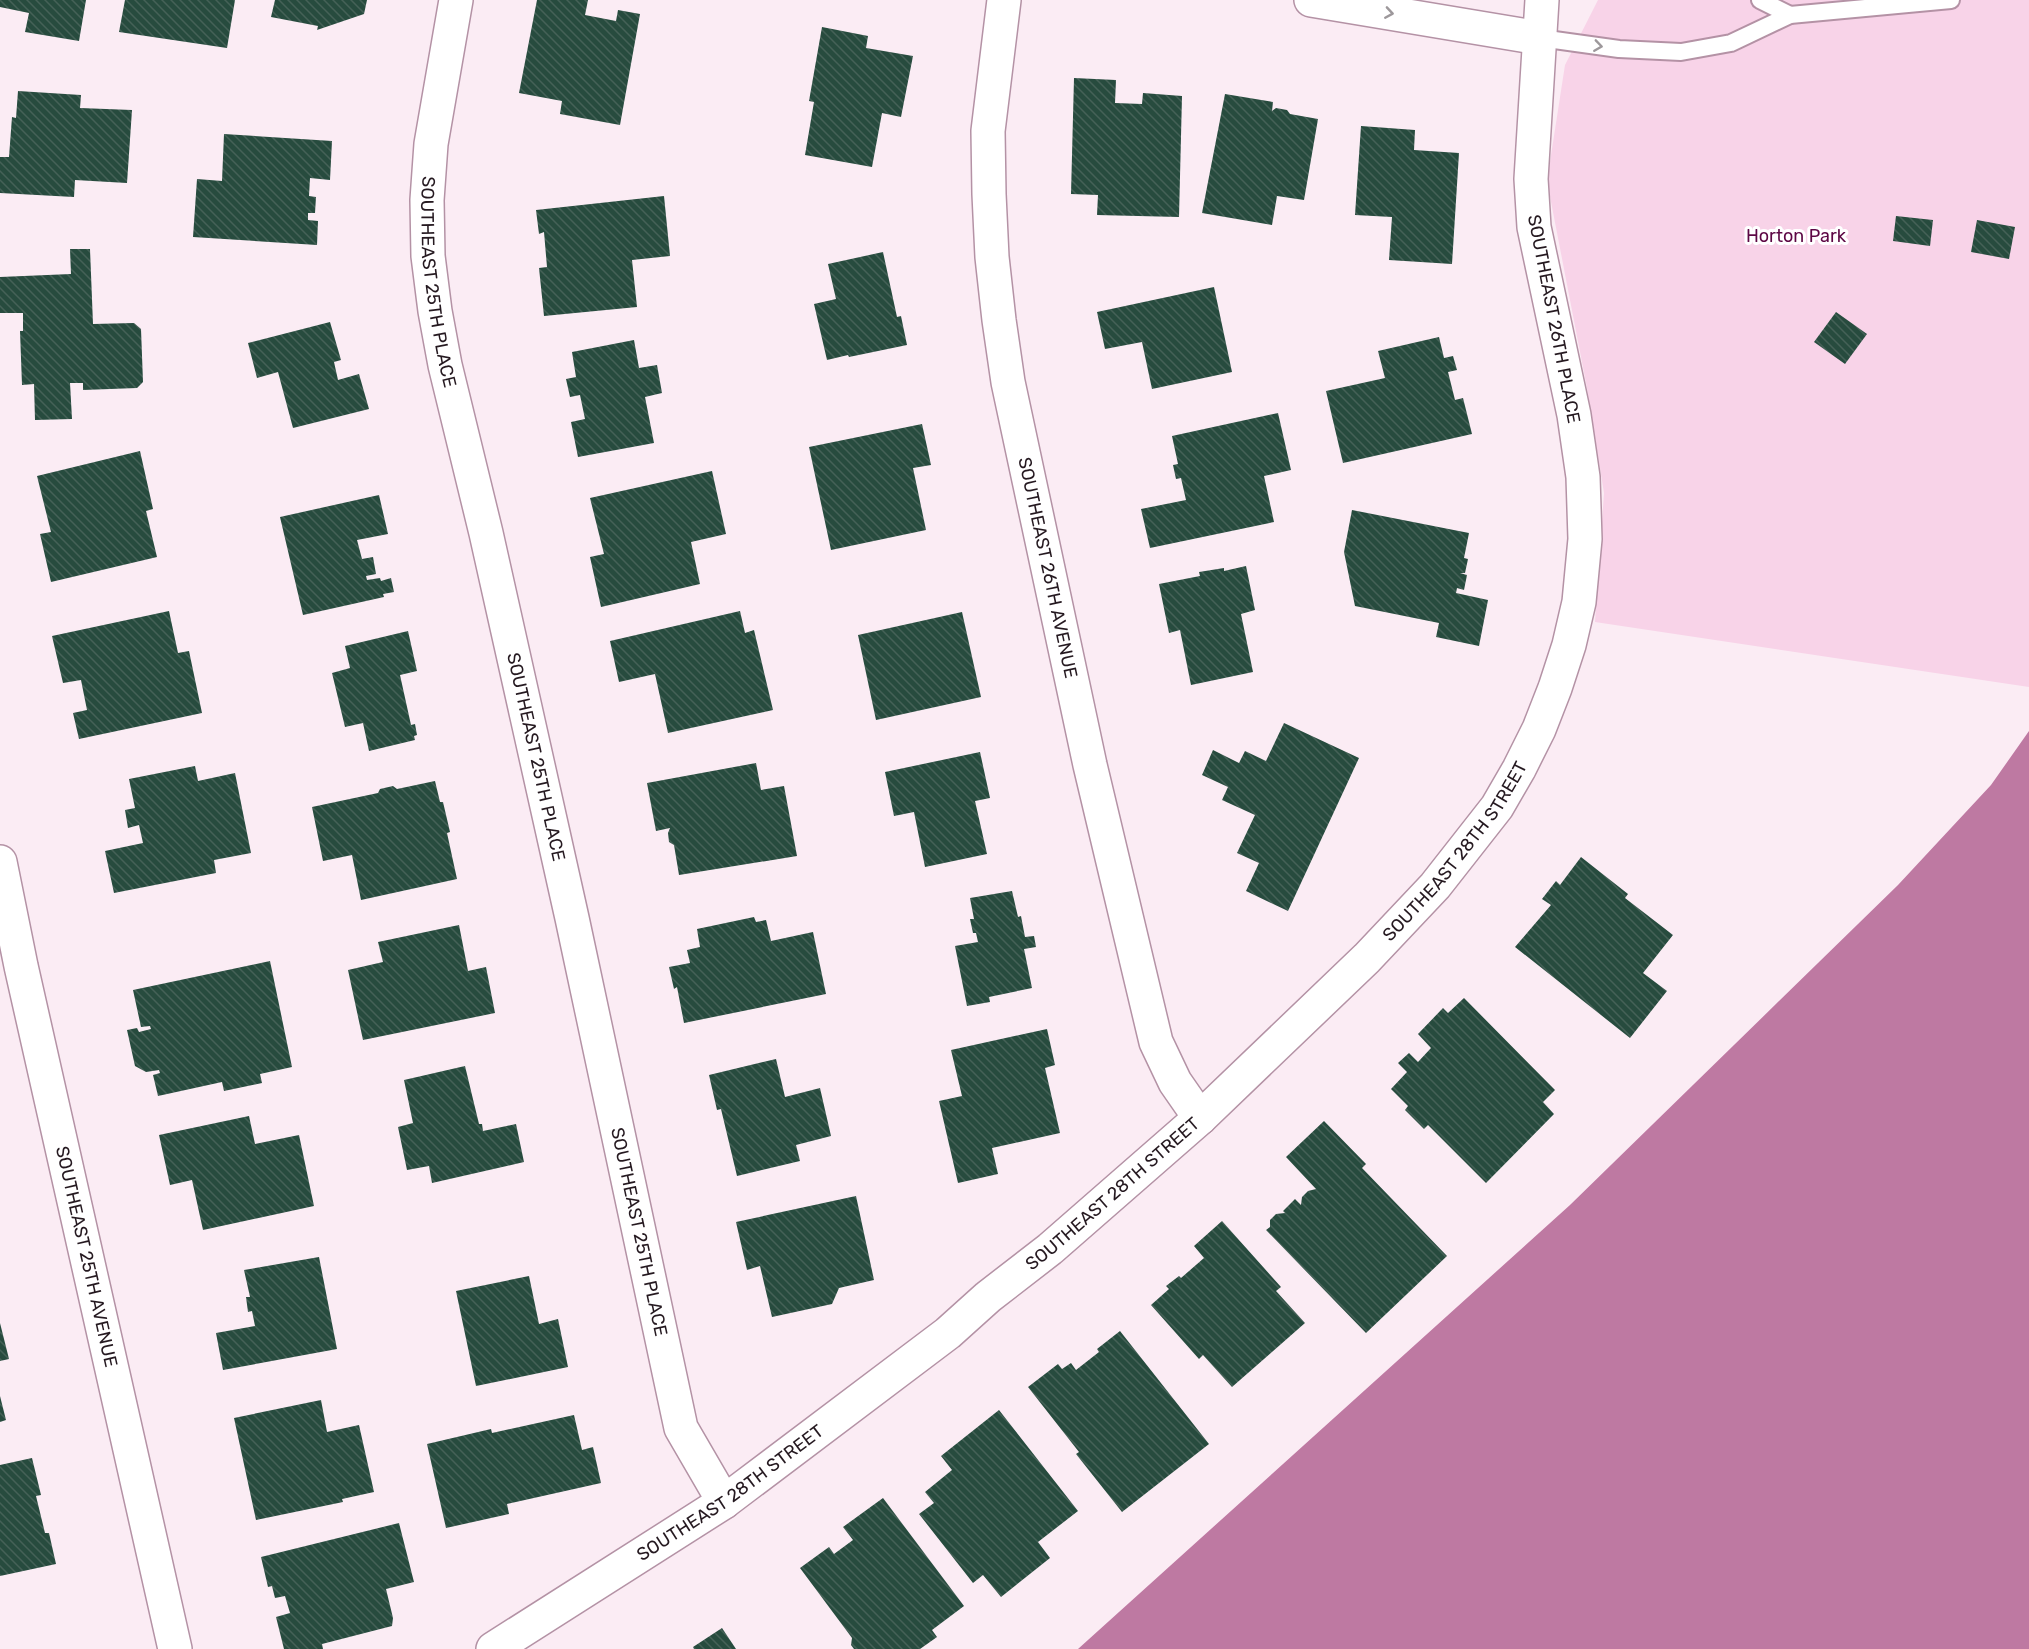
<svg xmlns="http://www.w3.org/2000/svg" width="2029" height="1649" font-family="Rubik,sans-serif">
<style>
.park{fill:#f8d3e8}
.water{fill:#be79a2}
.building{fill:url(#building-back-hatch)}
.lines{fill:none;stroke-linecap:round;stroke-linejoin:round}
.lane-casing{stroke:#b492a5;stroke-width:20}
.street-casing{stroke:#b492a5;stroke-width:36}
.secondary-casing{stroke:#b492a5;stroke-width:36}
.lane{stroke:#fff;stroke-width:16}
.street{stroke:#fff;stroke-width:33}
.secondary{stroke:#fff;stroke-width:33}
.oneway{stroke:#9d989b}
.labels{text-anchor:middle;stroke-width:6;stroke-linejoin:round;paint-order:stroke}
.park-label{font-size:18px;fill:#5d0845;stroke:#fff}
.street-label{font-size:18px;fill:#251920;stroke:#fff}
</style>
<defs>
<pattern id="building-back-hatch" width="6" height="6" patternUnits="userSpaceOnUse" patternTransform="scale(1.5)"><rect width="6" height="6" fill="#274b3e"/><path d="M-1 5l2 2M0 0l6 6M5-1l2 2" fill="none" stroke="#456157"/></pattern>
</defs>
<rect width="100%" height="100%" fill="#fbecf4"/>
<!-- park -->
<path class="park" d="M1598,0H2029V687L1595,622L1604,493L1587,388L1547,181L1565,65Z"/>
<!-- water -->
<path class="water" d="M2029,731V1649H1078L1570,1205L1898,885L1991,785Z"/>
<!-- building -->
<g class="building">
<path d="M0,0H86L79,41L25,32L29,13L0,7Z"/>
<path d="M125,0H235L227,48L119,32Z"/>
<path d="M275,0H367L364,14L317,30L318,26L271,17Z"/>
<path d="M537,0H588L585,15L616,21L618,10L640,14L620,125L560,114L562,101L519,93Z"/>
<path d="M822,27L868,36L866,48L913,56L901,117L882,113L872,167L805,155L814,102L809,101Z"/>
<path d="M1074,78L1116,80L1115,103L1142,104L1143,93L1182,96L1179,217L1097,215L1098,195L1071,194Z"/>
<path d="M18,91L81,95L80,108L132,110L127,183L75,180L74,197L0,193V157H9L12,117L16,118Z"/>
<path d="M1225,94L1273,102L1272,111L1276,108L1287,110L1290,114L1318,119L1304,200L1277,196L1272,225L1202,213Z"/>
<path d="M1361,126L1415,130L1414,150L1459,153L1452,264L1389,260L1392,217L1355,215Z"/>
<path d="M224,134L332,141L330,180L310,178L309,196L316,197L315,213H308V220L318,221L317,245L193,237L197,179L222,181Z"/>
<path d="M664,196L670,256L632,260L637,307L544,316L539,268L547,267L544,232L539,234L536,210Z"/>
<path d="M1896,216L1933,220L1930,246L1893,241Z"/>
<path d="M1977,220L2015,227L2009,259L1971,252Z"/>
<path d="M70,249H90L93,324L134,323L141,329L143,382L137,388L83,390V383H70L72,419L35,420L34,384L22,385L20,331H23V313H0V277L71,274Z"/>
<path d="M883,252L897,317L901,316L907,345L849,357L848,355L827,360L814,304L836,299L828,264Z"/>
<path d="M1214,287L1232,372L1152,389L1142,342L1105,349L1097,312Z"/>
<path d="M1836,312L1867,334L1845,364L1814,342Z"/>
<path d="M330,322L341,360L334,362L338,380L359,374L369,409L293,428L278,372L257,378L248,343Z"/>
<path d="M1439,337L1444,358L1453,356L1457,370L1448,372L1455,400L1463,398L1472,434L1343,463L1326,391L1385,378L1378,351Z"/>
<path d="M634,340L639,368L657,365L662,393L645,397L654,443L578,457L571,422L585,419L580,395L570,397L566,379L576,377L572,352Z"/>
<path d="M1278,413L1291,470L1264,476L1274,522L1150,548L1141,509L1186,500L1181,478L1176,479L1173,465L1178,464L1172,436Z"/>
<path d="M922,424L931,465L913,468L926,530L831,550L809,447Z"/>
<path d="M140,451L153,509L146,511L157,557L51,582L40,534L51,532L37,476Z"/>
<path d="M712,471L726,534L691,542L700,584L601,607L590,557L604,554L590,498Z"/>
<path d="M379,495L388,534L357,540L362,559L373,557L376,574L366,576L367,580L380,578L381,581L391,578L394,592L383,594L384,597L303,615L280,517Z"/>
<path d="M1352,510L1469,533L1464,558L1468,559L1465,573H1460L1467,575L1464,590L1457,588L1456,593L1488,600L1479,646L1436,637L1439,623L1355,606L1344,552Z"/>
<path d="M1246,566L1255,610L1241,614L1253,672L1191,685L1180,630L1169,633L1159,584L1200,576L1199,572L1224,568V571Z"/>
<path d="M169,611L178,653L189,651L202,713L79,739L73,713L87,710L81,680L63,683L52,636Z"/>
<path d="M740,611L745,633L754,630L773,710L668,733L655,674L619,682L610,641Z"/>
<path d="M962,612L981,697L876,720L858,635Z"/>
<path d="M408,631L417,671L400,675L411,725L415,724L417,735L414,736L415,740L369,751L363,723L345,727L332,673L350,668L345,646Z"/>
<path d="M1284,723L1359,758L1288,911L1246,891L1259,863L1237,853L1255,815L1222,800L1228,787L1202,775L1213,750L1239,763L1245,751L1266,761Z"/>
<path d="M980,752L990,798L975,801L987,854L925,867L914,812L894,816L885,772Z"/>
<path d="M756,763L761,790L784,786L797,856L679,875L674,845L669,842L668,833L670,828L656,831L647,783Z"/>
<path d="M195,766L198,781L235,773L251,853L214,860L216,873L114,893L105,851L143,843L139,825L128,828L125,810L135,808L129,779Z"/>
<path d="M435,781L440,802H443L450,832L447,833L457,879L361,900L352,855L323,861L312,807L378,793L380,789L393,786L397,789Z"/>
<path d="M1581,857L1628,894L1625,898L1673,935L1643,973L1667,991L1630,1038L1515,947L1551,905L1542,899L1556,881L1560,885Z"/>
<path d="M1012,891L1018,917L1021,916L1025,937L1034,936L1036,947L1024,949L1032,988L989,997L990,1002L967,1006L955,946L978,942L976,933H973L970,919H974L970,898Z"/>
<path d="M754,917L756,922L766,920L771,941L813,932L826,994L684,1023L677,987L674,989L669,967L690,963L687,950L700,947L697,929Z"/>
<path d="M459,925L468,971L486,967L495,1013L363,1040L348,970L383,962L378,942Z"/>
<path d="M270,961L292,1067L260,1074L262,1083L224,1091L222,1082L158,1096L153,1075L160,1073L159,1070L146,1072L135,1066L127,1030L137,1028L139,1032L151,1029L150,1026L141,1027L133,990Z"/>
<path d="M1464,998L1555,1090L1543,1102L1554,1114L1486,1183L1428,1125L1424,1129L1405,1110L1408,1106L1391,1089L1407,1072L1398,1063L1409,1053L1418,1062L1431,1048L1418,1034L1443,1008L1448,1013Z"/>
<path d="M1047,1029L1055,1065L1045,1068L1060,1133L992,1148L998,1174L958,1183L939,1101L962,1096L951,1050Z"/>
<path d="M776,1059L785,1097L820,1088L831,1136L796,1145L800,1161L737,1176L721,1109L717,1110L709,1075Z"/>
<path d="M465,1066L479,1124H482L483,1131L516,1124L524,1162L432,1183L429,1166L407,1170L398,1127L413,1123L404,1080Z"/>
<path d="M249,1116L255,1144L299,1135L314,1206L203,1230L192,1180L170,1185L159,1135Z"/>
<path d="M1324,1121L1366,1164L1362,1168L1447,1256L1366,1333L1266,1230L1270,1227V1220L1276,1214L1285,1213L1283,1211L1295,1199L1301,1205L1302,1197L1308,1191L1316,1189L1286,1157Z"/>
<path d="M856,1196L874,1280L839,1288L832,1304L772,1317L760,1266L747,1270L736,1222Z"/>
<path d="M1222,1221L1281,1287L1276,1291L1305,1323L1232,1387L1203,1355L1199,1359L1151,1305L1169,1289L1166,1286L1179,1276L1181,1278L1204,1258L1194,1246Z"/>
<path d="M319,1257L337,1349L223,1370L216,1333L255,1326L252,1311L248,1312L246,1297H250L244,1270Z"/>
<path d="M529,1276L539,1324L558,1319L568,1367L476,1386L456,1291Z"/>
<path d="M0,1323L9,1359L0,1361Z"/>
<path d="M1120,1331L1209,1444L1122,1512L1076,1454L1079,1452L1028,1387L1058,1364L1062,1369L1071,1363L1076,1370L1099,1352L1097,1349Z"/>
<path d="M0,1396L6,1420L0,1422Z"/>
<path d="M321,1400L327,1432L359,1425L374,1492L342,1499L343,1502L256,1520L234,1418Z"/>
<path d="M999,1410L1078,1511L1038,1542L1050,1558L1001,1597L983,1575L973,1583L919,1514L934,1503L925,1492L952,1470L941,1456Z"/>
<path d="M574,1415L582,1450L593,1447L601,1483L507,1504L509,1514L446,1528L427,1444L491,1429L492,1433Z"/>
<path d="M32,1458L41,1495L36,1496L45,1533H49L56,1564L0,1576V1465Z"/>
<path d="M883,1498L964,1606L932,1630L937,1637L920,1649H854L851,1645L852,1638L800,1568L829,1547L834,1554L853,1540L843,1527Z"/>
<path d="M399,1523L414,1582L386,1589L393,1618L392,1626L322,1644L323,1649H284L276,1617L290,1613L285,1596L275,1598L272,1586L268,1587L261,1557Z"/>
<path d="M722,1628L736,1649H694L693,1647Z"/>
</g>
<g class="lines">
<!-- lane casing -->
<g class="lane-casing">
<g id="lane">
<path d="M1760,0L1790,15"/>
<path d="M1540,38L1619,49L1681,52L1731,43L1790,15L1951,0"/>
</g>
</g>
<!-- street casing -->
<g class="street-casing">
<g id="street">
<path id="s1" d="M456,0L431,144L427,200L428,256L435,311L445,365L486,533L572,918L681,1428L724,1502"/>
<path id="s2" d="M1004,0L988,131L989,194L992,257L999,320L1008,382L1090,765L1156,1042L1175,1082L1200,1118"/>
<path id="s3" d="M0,862L21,966L175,1649"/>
<path id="s4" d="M493,1649L724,1502L948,1333L988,1297L1050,1249L1200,1118L1367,958L1435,886L1497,807L1519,769L1539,729L1555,688L1569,645L1579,602L1585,539L1583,477L1574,415L1534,227L1531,179L1542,0"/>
</g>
</g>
<!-- secondary casing -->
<g class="secondary-casing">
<path id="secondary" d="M1311,0L1540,38"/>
</g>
<!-- lane -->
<use href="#lane" class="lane"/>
<!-- street -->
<use href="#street" class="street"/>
<!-- secondary -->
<use href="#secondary" class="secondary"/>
</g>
<!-- one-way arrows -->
<defs><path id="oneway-chevron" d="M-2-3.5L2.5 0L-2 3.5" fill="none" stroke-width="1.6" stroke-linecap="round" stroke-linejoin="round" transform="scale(1.5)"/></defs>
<g class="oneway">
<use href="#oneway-chevron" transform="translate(1389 13) rotate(9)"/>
<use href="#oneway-chevron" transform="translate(1598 46) rotate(8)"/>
</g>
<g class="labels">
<!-- park labels -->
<g class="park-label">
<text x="1796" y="242">Horton Park</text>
</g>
<!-- street labels -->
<g class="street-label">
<text dy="6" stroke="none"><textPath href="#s1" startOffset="285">SOUTHEAST 25TH PLACE</textPath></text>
<text transform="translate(1554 319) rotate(79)" y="6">SOUTHEAST 26TH PLACE</text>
<text dy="6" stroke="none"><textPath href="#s2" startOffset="574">SOUTHEAST 26TH AVENUE</textPath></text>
<text dy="6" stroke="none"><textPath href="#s1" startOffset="771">SOUTHEAST 25TH PLACE</textPath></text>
<text dy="6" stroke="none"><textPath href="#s4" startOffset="1256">SOUTHEAST 28TH STREET</textPath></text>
<text dy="6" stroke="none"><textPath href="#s4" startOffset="770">SOUTHEAST 28TH STREET</textPath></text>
<text dy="6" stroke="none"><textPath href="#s1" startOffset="1257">SOUTHEAST 25TH PLACE</textPath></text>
<text dy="6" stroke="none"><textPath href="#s3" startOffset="404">SOUTHEAST 25TH AVENUE</textPath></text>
<text dy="6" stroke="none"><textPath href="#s4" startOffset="284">SOUTHEAST 28TH STREET</textPath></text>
</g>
</g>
</svg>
